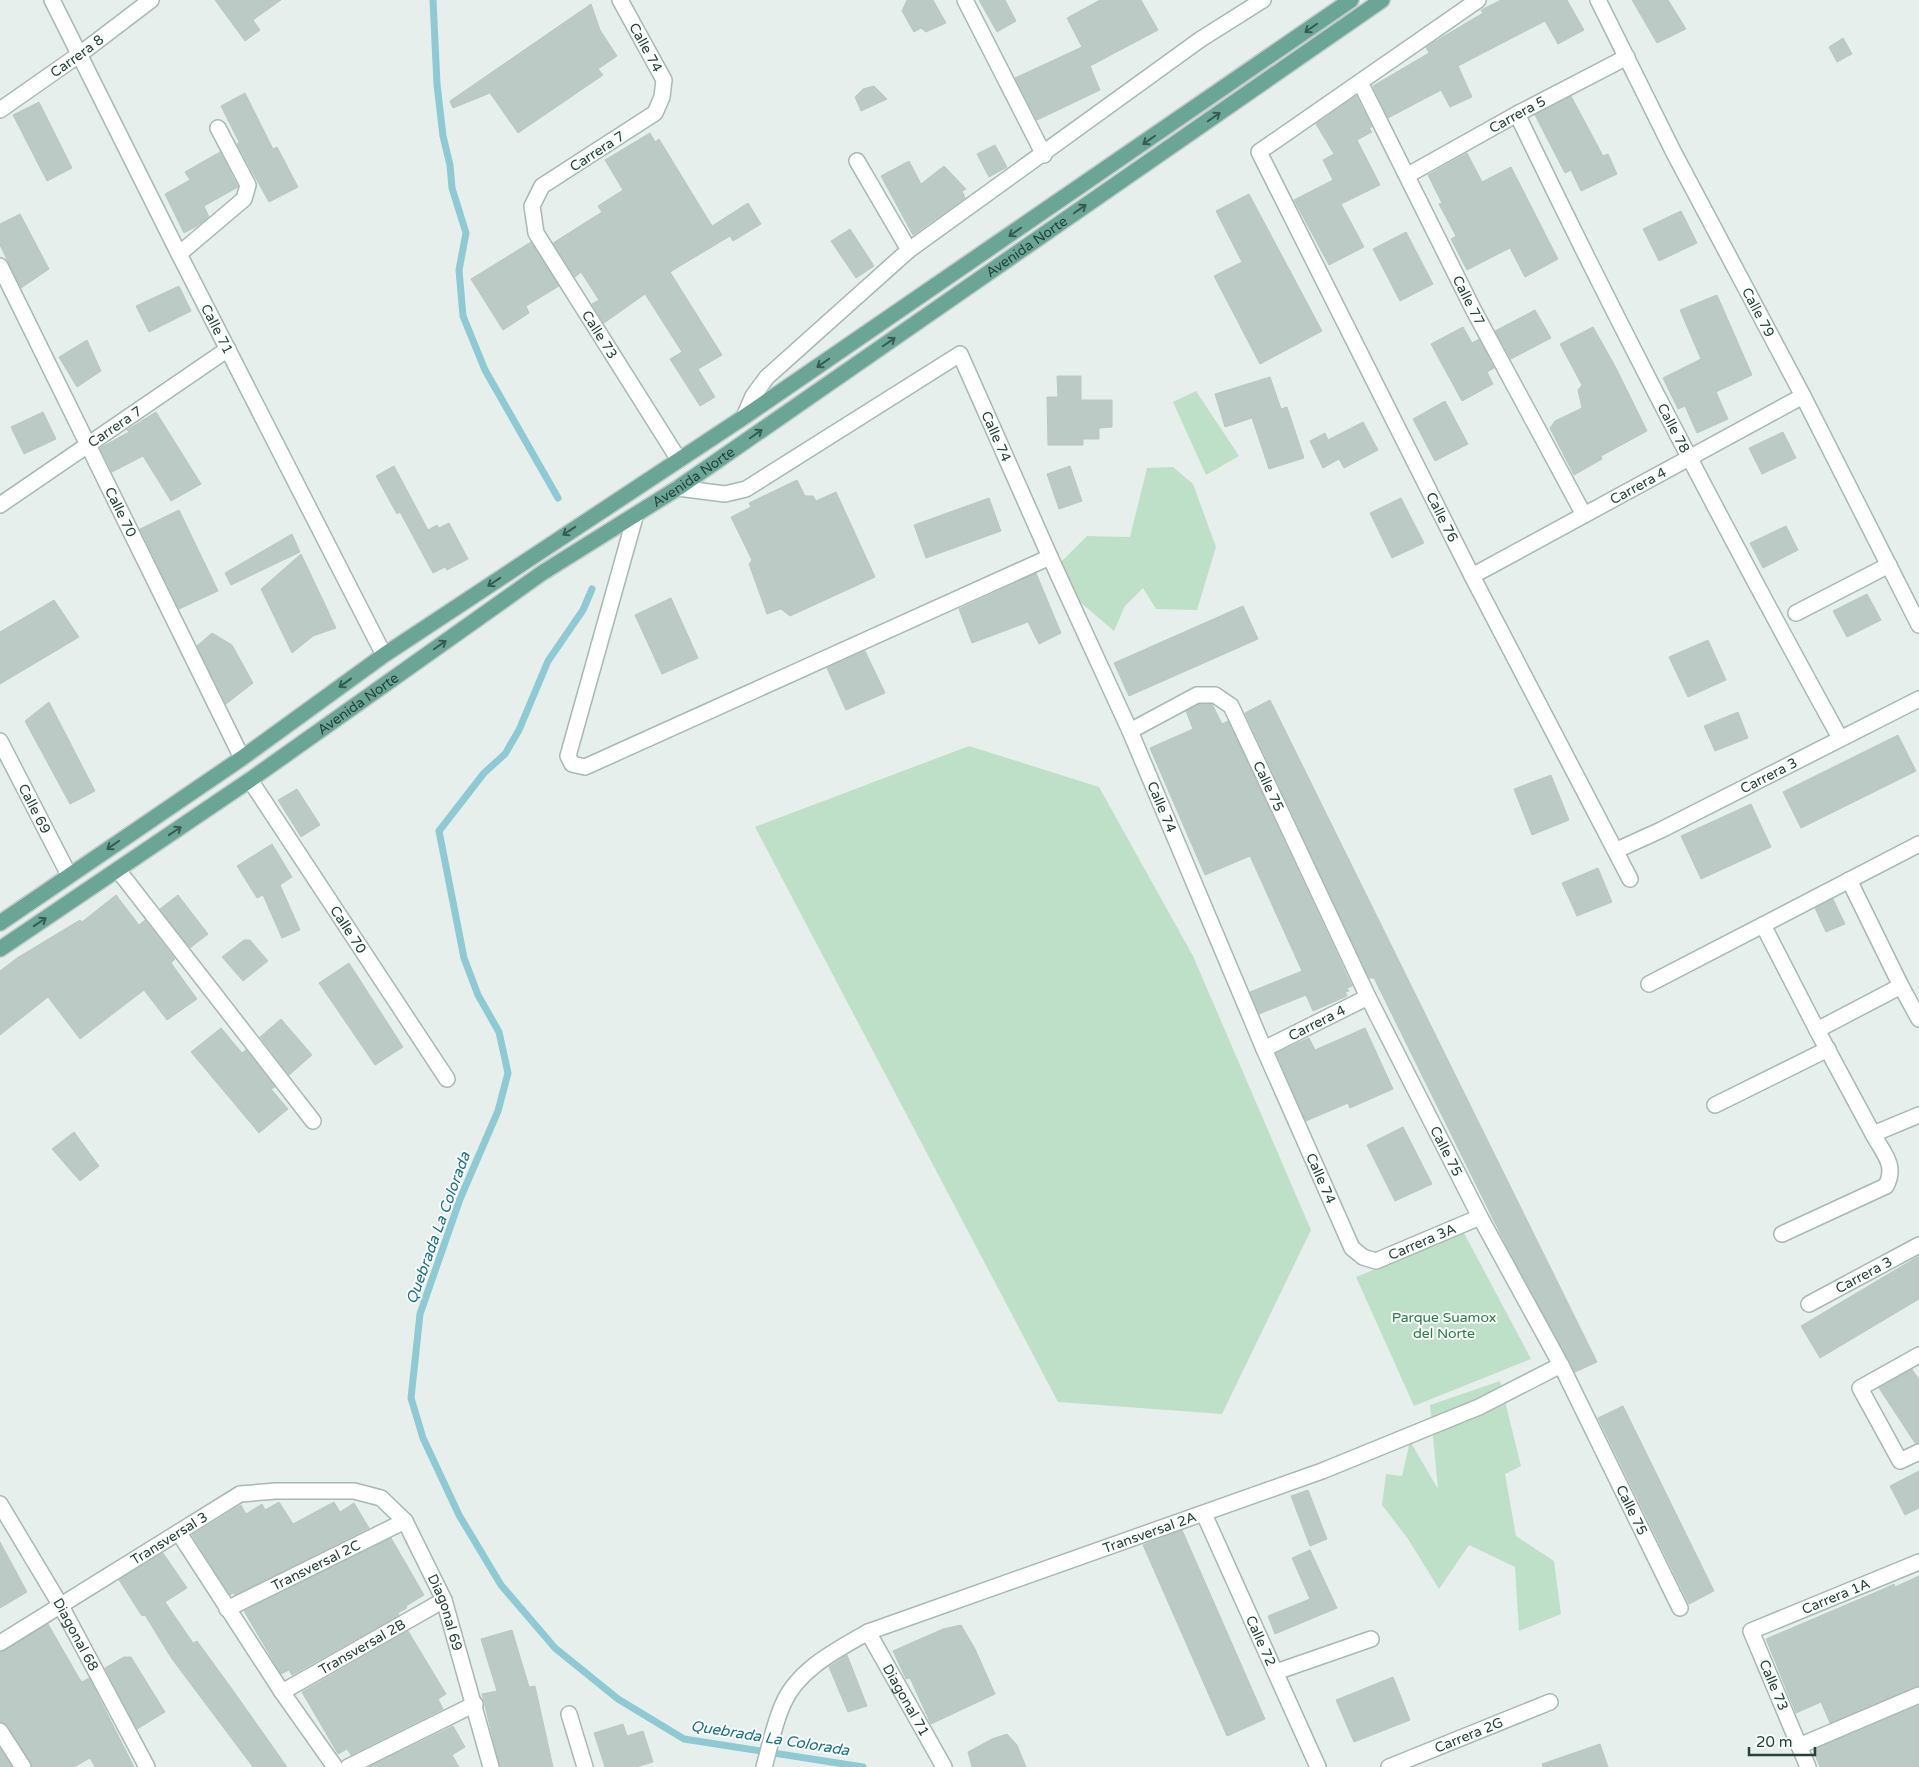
<svg xmlns="http://www.w3.org/2000/svg" width="1919" height="1767" font-family="'Varela Round',sans-serif">
<style>
.green{fill:#bfe0c8}
.lines{fill:none;stroke-linecap:round;stroke-linejoin:round}
.stream{stroke:#8ec9d4;stroke-width:7}
.building{fill:#bbcac4;stroke:#b8c9c2}
.street-casing{stroke:#a8b8b2;stroke-width:18}
.primary-casing{stroke:#c2cac8;stroke-width:18}
.street{stroke:#fff;stroke-width:15}
.primary{stroke:#6aa596;stroke-width:15}
.oneway{stroke:#365b51}
.labels{text-anchor:middle;stroke-width:4;stroke-linejoin:round;paint-order:stroke}
.street-label{font-size:14px;fill:#24423a;stroke:#f7fbf9}
.park-label{font-size:14px;fill:#2d7a4b;stroke:#f7fbf9}
.water-label{font-size:15px;font-style:italic;fill:#1c6f80;stroke:#f7fbf9}
</style>
<rect width="100%" height="100%" fill="#e6efeb"/>
<!-- green -->
<g class="green">
<path d="M1196,391L1239,456L1206,475L1173,402Z"/>
<path d="M1173,467L1193,484L1216,547L1197,610L1156,609L1143,588L1125,606L1114,631L1073,596L1056,567L1087,536L1130,537L1147,468Z"/>
<path d="M969,746L1099,787L1193,956L1311,1230L1222,1414L1058,1402L755,827Z"/>
<path d="M1464,1233L1531,1359L1414,1406L1356,1277Z"/>
<path d="M1500,1381L1521,1466L1505,1474L1516,1536L1554,1561L1561,1614L1519,1631L1515,1567L1469,1545L1439,1589L1408,1539L1382,1505L1386,1474L1402,1476L1410,1441L1438,1489L1430,1405Z"/>
</g>
<g class="lines">
<!-- stream -->
<g class="stream">
<path d="M433,0L437,84L443,136L450,165L452,188L466,233L459,270L463,316L485,370L558,498"/>
<path d="M592,589L583,610L548,661L519,730L505,754L484,773L439,831L464,958L478,995L499,1032L508,1073L498,1111L460,1199L420,1314L411,1398L423,1438L459,1515L501,1585L555,1648L618,1699L684,1739L863,1767"/>
</g>
</g>
<!-- building -->
<g class="building">
<path d="M215,0H281L253,20L260,30L245,41Z"/>
<path d="M907,0H933L946,23L926,32L921,28L914,32L902,11Z"/>
<path d="M979,0H1005L1016,21L997,32Z"/>
<path d="M1100,0H1141L1158,30L1090,66L1100,90L1037,120L1015,78L1082,47L1067,18Z"/>
<path d="M1501,0H1567L1584,30L1558,44L1545,21L1458,66L1472,97L1450,107L1441,90L1388,118L1373,86L1429,53L1426,47L1483,13L1481,10Z"/>
<path d="M1632,0H1668L1686,29L1657,43Z"/>
<path d="M591,4L600,30L617,56L598,69L603,75L518,133L490,93L453,108L450,101Z"/>
<path d="M1843,38L1852,54L1837,62L1829,47Z"/>
<path d="M874,86L887,99L861,111L855,97L863,89Z"/>
<path d="M245,93L273,149L277,147L298,187L269,202L237,144L239,142L221,106Z"/>
<path d="M1356,96L1372,127L1369,128L1372,132L1357,140L1380,185L1341,204L1364,247L1329,265L1294,200L1333,180L1323,160L1334,154L1316,124Z"/>
<path d="M1571,96L1603,156L1608,154L1617,174L1581,191L1571,170L1565,173L1535,115Z"/>
<path d="M39,102L72,168L47,181L13,115Z"/>
<path d="M650,133L655,142L659,139L712,226L748,203L761,224L733,241L730,236L670,272L722,355L698,369L715,397L700,406L670,359L682,352L645,294L604,323L592,304L599,300L581,272L575,277L553,243L602,212L598,206L623,190L605,160Z"/>
<path d="M995,145L1007,167L989,177L977,154Z"/>
<path d="M220,152L238,187L204,206L209,217L197,226L184,233L165,194L190,180L185,172Z"/>
<path d="M1467,153L1482,182L1511,167L1558,259L1525,277L1510,248L1467,270L1451,239L1456,236L1439,204L1442,203L1428,175Z"/>
<path d="M909,161L921,184L944,166L966,189L962,191L965,198L913,235L881,176Z"/>
<path d="M1249,194L1322,331L1260,364L1214,276L1242,262L1216,211Z"/>
<path d="M1681,211L1697,243L1659,261L1643,229Z"/>
<path d="M20,214L49,269L21,288L0,245V224Z"/>
<path d="M850,229L874,266L856,278L831,241Z"/>
<path d="M1406,232L1433,284L1400,301L1373,249Z"/>
<path d="M531,242L559,286L526,306L529,313L503,330L471,279Z"/>
<path d="M179,286L191,311L149,332L136,306Z"/>
<path d="M1717,295L1752,375L1716,392L1728,419L1697,433L1685,406L1678,409L1663,378L1701,359L1680,310Z"/>
<path d="M1535,310L1551,338L1511,359L1495,331Z"/>
<path d="M1463,327L1472,343L1479,339L1494,368L1487,372L1493,384L1462,401L1431,344Z"/>
<path d="M1593,327L1615,366L1647,431L1601,456L1602,459L1574,475L1550,428L1555,421L1582,408L1578,390L1582,385L1560,344Z"/>
<path d="M87,340L101,371L77,387L59,357Z"/>
<path d="M1057,376H1081V400H1112V427L1099,428V439H1083V445H1048L1047,397H1058Z"/>
<path d="M1270,377L1281,409L1287,407L1304,458L1269,469L1252,418L1225,427L1215,394Z"/>
<path d="M1445,401L1468,444L1435,461L1413,419Z"/>
<path d="M43,412L56,439L24,454L11,427Z"/>
<path d="M156,412L201,484L171,501L143,456L112,472L100,448L129,432L127,430Z"/>
<path d="M1363,422L1378,450L1344,468L1339,459L1323,468L1310,441L1325,433L1328,440Z"/>
<path d="M1783,432L1796,458L1762,474L1749,448Z"/>
<path d="M394,466L428,530L437,525L439,528L449,523L468,559L447,570L445,567L433,573L400,512L397,514L376,476Z"/>
<path d="M1070,466L1082,501L1059,509L1047,474Z"/>
<path d="M797,480L805,496H813L816,501L836,492L875,577L790,616L781,609L767,614L749,564L752,560L731,517L751,507L749,503Z"/>
<path d="M989,498L1001,531L926,558L914,525Z"/>
<path d="M1401,498L1424,543L1392,558L1370,513Z"/>
<path d="M179,510L218,591L179,609L140,529Z"/>
<path d="M1786,526L1798,550L1763,568L1750,543Z"/>
<path d="M292,534L300,552L231,585L225,573Z"/>
<path d="M301,554L336,628L313,636L292,653L261,589Z"/>
<path d="M1036,573L1061,633L1039,644L1028,622L972,643L959,609Z"/>
<path d="M1867,594L1881,620L1847,637L1833,611Z"/>
<path d="M671,598L698,658L662,674L635,615Z"/>
<path d="M54,600L79,637L0,684V632Z"/>
<path d="M1243,606L1258,639L1129,696L1114,663Z"/>
<path d="M212,633L232,645L253,683L226,704L197,646Z"/>
<path d="M1708,640L1726,680L1688,697L1669,657Z"/>
<path d="M865,651L885,693L846,710L827,668Z"/>
<path d="M1270,700L1597,1362L1575,1372L1509,1251L1374,978H1369L1245,713Z"/>
<path d="M49,702L95,791L70,804L25,721Z"/>
<path d="M1199,704H1212L1222,724L1228,721L1352,986L1347,988L1349,991L1345,992L1347,996L1313,1011L1306,995L1259,1014L1250,992L1302,971L1250,856L1205,875L1150,748L1193,729L1186,711Z"/>
<path d="M1738,712L1748,738L1715,751L1704,726Z"/>
<path d="M1898,735L1916,771L1801,828L1783,792Z"/>
<path d="M1551,775L1569,820L1532,835L1514,789Z"/>
<path d="M297,789L320,825L301,837L278,800Z"/>
<path d="M1751,804L1771,847L1701,879L1681,836Z"/>
<path d="M272,844L292,877L280,885L300,930L282,938L263,895L257,898L237,866Z"/>
<path d="M1598,868L1612,902L1577,916L1562,883Z"/>
<path d="M116,895L139,925L145,920L175,959L171,963L197,999L167,1020L144,990L80,1039L48,997L0,1035V971L17,958L80,920L82,922Z"/>
<path d="M178,895L208,934L190,948L160,909Z"/>
<path d="M1833,899L1845,924L1826,932L1815,908Z"/>
<path d="M244,940H250L268,961L243,981L222,957Z"/>
<path d="M349,963L403,1047L375,1065L319,983Z"/>
<path d="M281,1019L312,1055L289,1075L260,1037Z"/>
<path d="M221,1028L242,1053L246,1050L275,1087L271,1089L288,1109L259,1133L191,1052Z"/>
<path d="M1365,1028L1393,1089L1350,1108L1348,1103L1306,1121L1276,1053L1309,1038L1315,1050Z"/>
<path d="M1403,1127L1432,1184L1395,1201L1367,1145Z"/>
<path d="M74,1132L99,1166L80,1181L52,1149Z"/>
<path d="M1919,1256V1299L1820,1358L1801,1326Z"/>
<path d="M1912,1369L1919,1380V1443H1915L1879,1388Z"/>
<path d="M1623,1406L1714,1591L1689,1604L1598,1418Z"/>
<path d="M1919,1471V1508L1905,1515L1890,1486Z"/>
<path d="M1308,1490L1327,1539L1310,1546L1291,1496Z"/>
<path d="M279,1502L293,1524L334,1502L340,1512L354,1503L369,1528L235,1595L233,1593L230,1595L192,1535L241,1505L246,1514L262,1504L265,1510Z"/>
<path d="M1182,1530L1265,1719L1227,1736L1143,1545Z"/>
<path d="M391,1538L424,1595L406,1606L407,1608L398,1613L399,1615L292,1675L289,1670L281,1674L244,1611Z"/>
<path d="M0,1542L27,1592L0,1608Z"/>
<path d="M1310,1550L1337,1608L1275,1634L1268,1616L1310,1599L1292,1558Z"/>
<path d="M163,1553L187,1588L165,1602L193,1643L197,1641L232,1689L287,1767H253L172,1659L145,1615L142,1616L119,1580Z"/>
<path d="M1919,1576V1686L1830,1723L1821,1702L1796,1713L1766,1639L1881,1590L1894,1584L1895,1587Z"/>
<path d="M48,1624L79,1678L82,1682L89,1678L134,1767H95L90,1758L74,1767H32L8,1726L0,1722V1652Z"/>
<path d="M961,1625L975,1649L995,1694L931,1724L910,1678L906,1679L893,1651L943,1629Z"/>
<path d="M512,1630L529,1687L535,1686L553,1767H500L482,1694L497,1691L481,1639Z"/>
<path d="M408,1631L446,1694L438,1699L443,1709L351,1755L347,1749L338,1754L302,1692Z"/>
<path d="M847,1655L867,1706L848,1712L829,1667Z"/>
<path d="M124,1657H131L165,1712L137,1729L105,1668Z"/>
<path d="M1393,1677L1410,1720L1354,1742L1336,1700Z"/>
<path d="M1919,1705V1767H1820L1813,1750Z"/>
<path d="M623,1724L627,1736L643,1731L653,1762L636,1767H605L594,1733Z"/>
<path d="M453,1726L465,1747L452,1755L459,1767H369Z"/>
<path d="M1007,1734L1017,1745L1026,1767H972L968,1752L992,1739Z"/>
<path d="M1600,1744L1608,1767H1543L1542,1764Z"/>
<path d="M0,1748L12,1767H0Z"/>
</g>
<g class="lines">
<!-- street casing -->
<g class="street-casing">
<g id="street">
<path id="s1" d="M52,0L179,254L384,655"/>
<path id="s2" d="M620,0L664,80L662,97L655,113L542,186L532,206L536,233L679,460"/>
<path d="M965,0L1044,155"/>
<path id="s3" d="M1478,0L1259,152L1472,576L1630,879"/>
<path id="s4" d="M1598,0L1674,153L1803,396L1919,625"/>
<path id="s5" d="M1360,82L1473,309L1584,515"/>
<path id="s6" d="M0,110L80,54L151,0"/>
<path id="s7" d="M1517,114C1618,325 1727,533 1840,738"/>
<path d="M857,161L909,250"/>
<path id="s8" d="M1408,175L1517,114L1627,57"/>
<path d="M179,254L244,199L248,185L218,128"/>
<path id="s9" d="M0,266L242,758"/>
<path d="M744,417L753,396L767,377L909,250L1201,39L1263,0"/>
<path id="s10" d="M678,488L725,494L746,489L960,354L1050,557L1130,731L1264,1049L1352,1248L1363,1257L1376,1261L1480,1217"/>
<path id="s11" d="M0,505L228,349"/>
<path d="M635,517L568,756L572,764L585,767L1050,557"/>
<path id="s12" d="M1472,576L1803,396"/>
<path d="M1796,613L1889,565"/>
<path id="s13" d="M1130,731L1197,695H1215L1231,706L1368,997L1480,1217L1561,1365L1680,1608"/>
<path id="s14" d="M0,741L69,875"/>
<path id="s15" d="M250,780L447,1079"/>
<path id="s16" d="M1617,850L1661,830L1919,699"/>
<path d="M118,870L313,1121"/>
<path d="M1849,880L1901,986"/>
<path d="M1763,925L1817,1030"/>
<path d="M1649,984L1919,844"/>
<path d="M1919,1019L1901,986L1817,1030L1873,1134L1919,1115"/>
<path id="s17" d="M1264,1049L1368,997"/>
<path d="M1715,1105L1828,1049"/>
<path d="M1782,1234L1886,1186C1897,1165 1883,1153 1873,1134"/>
<path id="s18" d="M1809,1304L1919,1245"/>
<path d="M1919,1355L1860,1388L1900,1461L1919,1452"/>
<path id="s19" d="M0,1504L61,1606L147,1767"/>
<path id="s20" d="M1204,1514L1318,1767"/>
<path d="M179,1533L282,1692L335,1767"/>
<path id="s21" d="M227,1609L405,1521"/>
<path id="s22" d="M868,1632L944,1767"/>
<path id="s23" d="M0,1643L240,1494L276,1491H354L381,1498L405,1521L444,1600L491,1767"/>
<path d="M1276,1672L1371,1639"/>
<path id="s24" d="M282,1692L444,1600"/>
<path d="M569,1714L585,1767"/>
<path d="M0,1731L23,1767"/>
<path d="M1799,1746L1919,1695"/>
<path d="M348,1767L475,1704"/>
<path id="s25" d="M764,1767C770,1746 774,1724 783,1704C798,1669 837,1650 868,1632L1322,1471L1479,1407L1561,1365"/>
<path id="s26" d="M1389,1767L1550,1702"/>
<path id="s27" d="M1808,1767L1751,1631L1919,1562"/>
</g>
</g>
<!-- primary casing -->
<g class="primary-casing">
<g id="primary">
<path d="M0,923L242,758L384,655L744,417L1351,0"/>
<path id="s28" d="M0,949L250,780L542,573L678,488L1382,0"/>
</g>
</g>
<!-- street -->
<use href="#street" class="street"/>
<!-- primary -->
<use href="#primary" class="primary"/>
</g>
<!-- one-way arrows -->
<defs><path id="oneway-shaft" d="M-6 0H5M1.5-3L5.5 0L1.5 3" fill="none" stroke-width="1.6" stroke-linecap="round" stroke-linejoin="round" transform="scale(1.25)"/></defs>
<g class="oneway">
<use href="#oneway-shaft" transform="translate(1311 28) rotate(145)"/>
<use href="#oneway-shaft" transform="translate(1214 117) rotate(-35)"/>
<use href="#oneway-shaft" transform="translate(1149 140) rotate(145)"/>
<use href="#oneway-shaft" transform="translate(1080 209) rotate(-35)"/>
<use href="#oneway-shaft" transform="translate(1015 232) rotate(145)"/>
<use href="#oneway-shaft" transform="translate(889 342) rotate(-35)"/>
<use href="#oneway-shaft" transform="translate(823 363) rotate(145)"/>
<use href="#oneway-shaft" transform="translate(756 434) rotate(-35)"/>
<use href="#oneway-shaft" transform="translate(569 531) rotate(147)"/>
<use href="#oneway-shaft" transform="translate(494 582) rotate(146)"/>
<use href="#oneway-shaft" transform="translate(440 645) rotate(-35)"/>
<use href="#oneway-shaft" transform="translate(345 683) rotate(144)"/>
<use href="#oneway-shaft" transform="translate(175 831) rotate(-34)"/>
<use href="#oneway-shaft" transform="translate(113 845) rotate(145)"/>
<use href="#oneway-shaft" transform="translate(40 922) rotate(-34)"/>
</g>
<g class="labels">
<!-- street labels -->
<g class="street-label">
<text dy="5" stroke="none"><textPath href="#s2" startOffset="54">Calle 74</textPath></text>
<text dy="5" stroke="none"><textPath href="#s6" startOffset="94">Carrera 8</textPath></text>
<text dy="5" stroke="none"><textPath href="#s8" startOffset="125">Carrera 5</textPath></text>
<text transform="translate(597 151) rotate(-33)" y="5">Carrera 7</text>
<text dy="5" stroke="none"><textPath href="#s28" startOffset="1244">Avenida Norte</textPath></text>
<text dy="5" stroke="none"><textPath href="#s5" startOffset="244">Calle 77</textPath></text>
<text dy="5" stroke="none"><textPath href="#s4" startOffset="351">Calle 79</textPath></text>
<text dy="5" stroke="none"><textPath href="#s1" startOffset="368">Calle 71</textPath></text>
<text dy="5" stroke="none"><textPath href="#s2" startOffset="430">Calle 73</textPath></text>
<text dy="5" stroke="none"><textPath href="#s11" startOffset="139">Carrera 7</textPath></text>
<text dy="5" stroke="none"><textPath href="#s7" startOffset="351">Calle 78</textPath></text>
<text dy="5" stroke="none"><textPath href="#s10" startOffset="412">Calle 74</textPath></text>
<text dy="5" stroke="none"><textPath href="#s28" startOffset="839">Avenida Norte</textPath></text>
<text dy="5" stroke="none"><textPath href="#s12" startOffset="189">Carrera 4</textPath></text>
<text dy="5" stroke="none"><textPath href="#s9" startOffset="274">Calle 70</textPath></text>
<text dy="5" stroke="none"><textPath href="#s3" startOffset="675">Calle 76</textPath></text>
<text dy="5" stroke="none"><textPath href="#s28" startOffset="434">Avenida Norte</textPath></text>
<text dy="5" stroke="none"><textPath href="#s16" startOffset="169">Carrera 3</textPath></text>
<text dy="5" stroke="none"><textPath href="#s13" startOffset="202">Calle 75</textPath></text>
<text dy="5" stroke="none"><textPath href="#s10" startOffset="818">Calle 74</textPath></text>
<text dy="5" stroke="none"><textPath href="#s14" startOffset="76">Calle 69</textPath></text>
<text dy="5" stroke="none"><textPath href="#s15" startOffset="179">Calle 70</textPath></text>
<text dy="5" stroke="none"><textPath href="#s17" startOffset="59">Carrera 4</textPath></text>
<text dy="5" stroke="none"><textPath href="#s13" startOffset="608">Calle 75</textPath></text>
<text dy="5" stroke="none"><textPath href="#s10" startOffset="1222">Calle 74</textPath></text>
<text dy="5" stroke="none"><textPath href="#s10" startOffset="1376">Carrera 3A</textPath></text>
<text dy="5" stroke="none"><textPath href="#s18" startOffset="62">Carrera 3</textPath></text>
<text dy="5" stroke="none"><textPath href="#s13" startOffset="1012">Calle 75</textPath></text>
<text dy="5" stroke="none"><textPath href="#s25" startOffset="478">Transversal 2A</textPath></text>
<text dy="5" stroke="none"><textPath href="#s23" startOffset="199">Transversal 3</textPath></text>
<text dy="5" stroke="none"><textPath href="#s21" startOffset="99">Transversal 2C</textPath></text>
<text dy="5" stroke="none"><textPath href="#s27" startOffset="239">Carrera 1A</textPath></text>
<text dy="5" stroke="none"><textPath href="#s23" startOffset="558">Diagonal 69</textPath></text>
<text dy="5" stroke="none"><textPath href="#s19" startOffset="151">Diagonal 68</textPath></text>
<text dy="5" stroke="none"><textPath href="#s20" startOffset="139">Calle 72</textPath></text>
<text dy="5" stroke="none"><textPath href="#s24" startOffset="92">Transversal 2B</textPath></text>
<text transform="translate(1774 1685) rotate(67)" y="5">Calle 73</text>
<text dy="5" stroke="none"><textPath href="#s22" startOffset="78">Diagonal 71</textPath></text>
<text dy="5" stroke="none"><textPath href="#s26" startOffset="86">Carrera 2G</textPath></text>
</g>
<!-- park labels -->
<g class="park-label">
<text x="1444" y="1322">Parque Suamox<tspan x="1444" dy="16">del Norte</tspan></text>
</g>
<!-- water labels -->
<g class="water-label">
<text transform="translate(438 1228) rotate(-70)" y="5">Quebrada La Colorada</text>
<text transform="translate(770 1738) rotate(9)" y="5">Quebrada La Colorada</text>
</g>
</g>
<!-- scale -->
<path d="M1749 1747v8h66v-8" fill="none" stroke="#24423a" stroke-width="2.5"/>
<text x="1756" y="1747" font-size="15" fill="#24423a" stroke="#f7fbf9" stroke-width="4" paint-order="stroke">20 m</text>
</svg>
